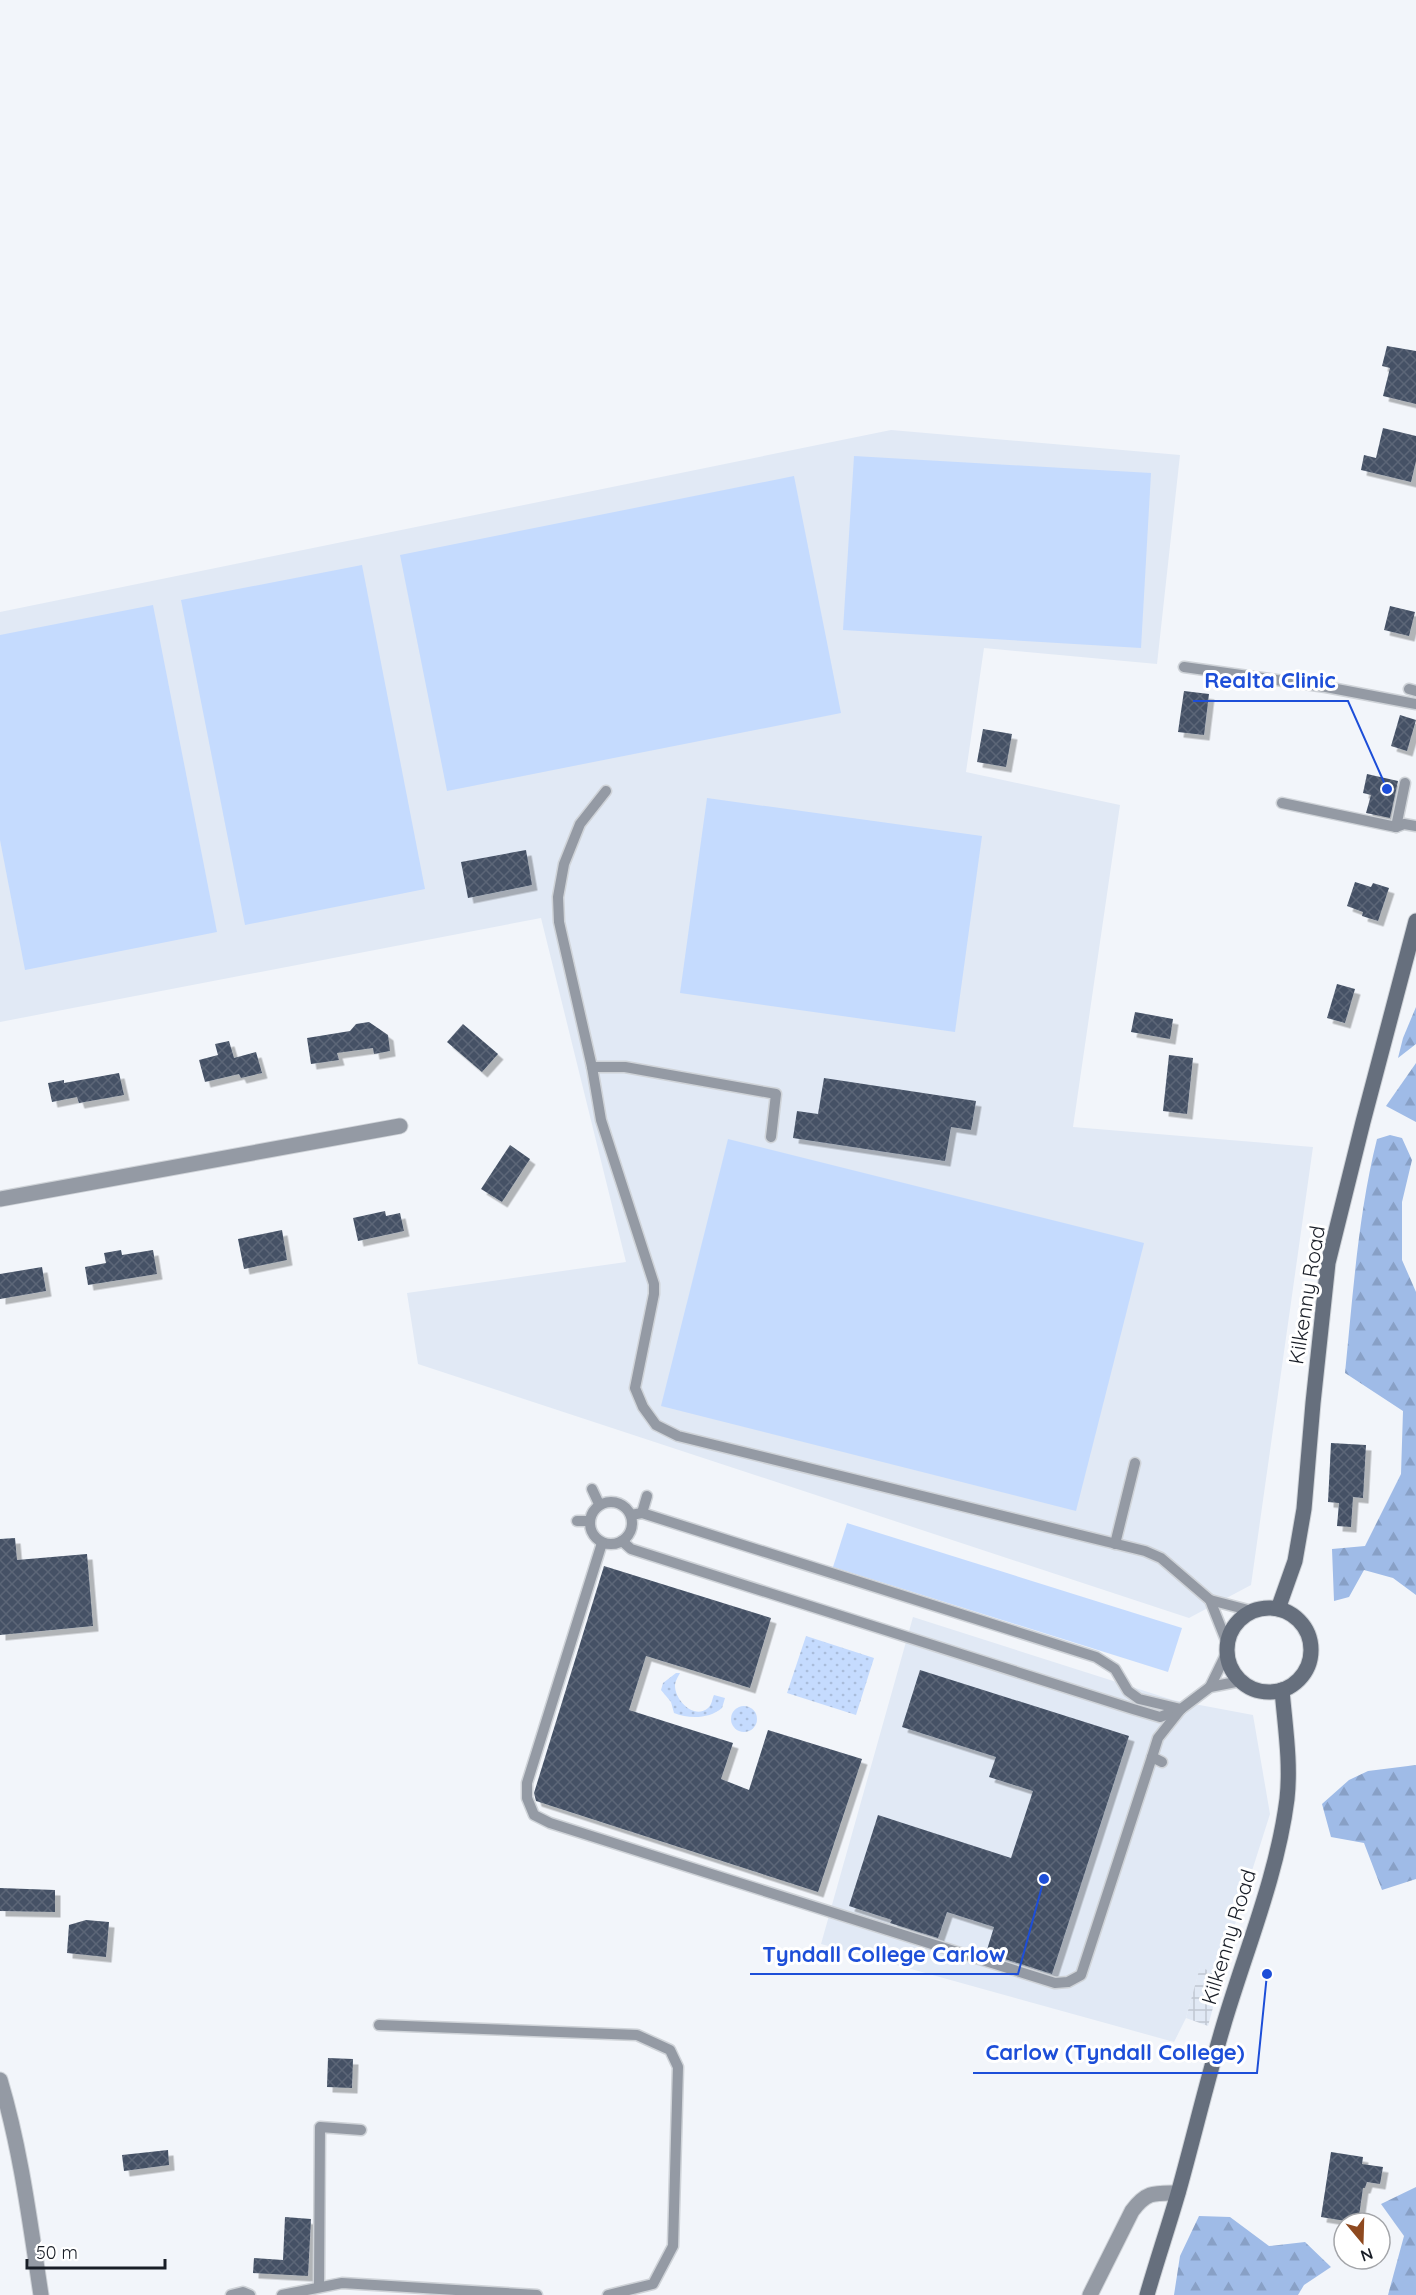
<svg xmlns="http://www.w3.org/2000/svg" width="1416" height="2295" font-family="Quicksand,sans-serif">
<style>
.built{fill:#e1e9f5}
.industrial{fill:url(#industrial-grid)}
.green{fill:url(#green-dots)}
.forest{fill:url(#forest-firs)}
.pitch{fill:#c5dbfe}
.building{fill:url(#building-cross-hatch);filter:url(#shadow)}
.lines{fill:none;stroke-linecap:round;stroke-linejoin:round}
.service-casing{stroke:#cfd3d8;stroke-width:13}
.minor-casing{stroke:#cfd3d8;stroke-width:17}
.tertiary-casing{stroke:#cfd3d8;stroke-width:17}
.secondary-casing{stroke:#cfd3d8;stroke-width:17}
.service{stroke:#949aa4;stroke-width:10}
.minor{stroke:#949aa4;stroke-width:15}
.tertiary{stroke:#949aa4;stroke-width:15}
.secondary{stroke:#666f7d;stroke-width:15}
.labels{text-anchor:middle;stroke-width:6;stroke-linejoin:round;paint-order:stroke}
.street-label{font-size:21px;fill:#191e27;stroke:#fff}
.leader{fill:none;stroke:#1d4ed8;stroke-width:2}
.callout-dot{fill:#1d4ed8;stroke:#fff;stroke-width:2}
.callout-label{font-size:22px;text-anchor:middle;font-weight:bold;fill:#1d4ed8;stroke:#fff;stroke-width:6;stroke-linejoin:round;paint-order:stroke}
</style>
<defs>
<pattern id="industrial-grid" width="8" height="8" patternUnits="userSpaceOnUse" patternTransform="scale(1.5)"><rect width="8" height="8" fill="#e1e9f5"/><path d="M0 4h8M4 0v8" fill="none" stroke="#c0c7d2"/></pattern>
<pattern id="green-dots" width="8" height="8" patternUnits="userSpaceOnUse" patternTransform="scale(1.5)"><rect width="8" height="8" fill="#c5dbfe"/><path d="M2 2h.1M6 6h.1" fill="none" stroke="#a9bcda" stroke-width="1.8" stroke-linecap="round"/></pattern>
<pattern id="forest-firs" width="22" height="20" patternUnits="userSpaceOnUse" patternTransform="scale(1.5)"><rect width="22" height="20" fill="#9fbbe7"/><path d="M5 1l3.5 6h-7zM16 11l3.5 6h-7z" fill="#88a0c6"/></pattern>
<pattern id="building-cross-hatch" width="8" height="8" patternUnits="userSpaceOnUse" patternTransform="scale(1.5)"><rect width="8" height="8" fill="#445165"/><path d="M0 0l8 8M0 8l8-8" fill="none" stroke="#5c6677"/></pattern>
<filter id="shadow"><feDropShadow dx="5.5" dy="5.5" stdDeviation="0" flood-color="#0004"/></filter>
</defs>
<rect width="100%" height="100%" fill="#f2f5fa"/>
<!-- built -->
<g class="built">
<path d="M891,430L1180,455L1157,664L984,648L966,772L1120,805L1073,1127L1313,1147L1251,1585L1189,1618L418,1364L407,1293L626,1262L541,918L0,1022V612Z"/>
<path d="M913,1617L1173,1700L1253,1715L1270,1814L1219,1975L1200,1968L1186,2018L1174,2042L821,1944Z"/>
</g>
<!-- industrial -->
<path class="industrial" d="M1200,1967L1219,1975L1221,1978L1208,2026L1186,2018Z"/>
<!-- green -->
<g class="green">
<path d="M806,1636L874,1658L856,1715L787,1693Z"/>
<path d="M676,1673H680C678,1677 675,1681 675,1686C675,1700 694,1720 708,1708C712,1705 712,1699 714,1695L725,1698L722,1708C709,1719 689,1719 674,1713L671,1702L661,1690L663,1683Z"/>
<circle cx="744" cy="1719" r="13"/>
</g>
<!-- forest -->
<g class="forest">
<path d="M1416,1007V1044L1398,1058L1403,1038Z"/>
<path d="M1416,1063V1122L1386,1106Z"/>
<path d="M1390,1135L1402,1138L1412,1160L1402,1202V1260L1416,1292V1595L1393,1578L1364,1570L1349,1597L1334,1601L1332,1549L1365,1546L1401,1474L1403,1411L1345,1373C1353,1295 1358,1215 1377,1139Z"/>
<path d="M1416,1765V1879L1382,1890L1364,1843L1331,1837L1322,1804L1349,1780L1368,1771Z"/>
<path d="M1416,2187V2295H1388L1404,2236L1381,2204Z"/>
<path d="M1199,2216L1230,2217L1269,2246L1305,2242L1331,2267L1304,2285L1298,2295H1174L1180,2256Z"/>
</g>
<!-- pitch -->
<g class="pitch">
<path d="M854,456L1151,473L1141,648L843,630Z"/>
<path d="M794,476L841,713L447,791L400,555Z"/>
<path d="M362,565L425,889L245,925L181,600Z"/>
<path d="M153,605L217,932L25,970L0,840V635Z"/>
<path d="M707,798L982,836L955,1032L680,993Z"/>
<path d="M728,1139L1144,1243L1076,1511L661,1406Z"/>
<path d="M847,1523L1182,1628L1168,1672L833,1567Z"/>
</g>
<!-- building -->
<g class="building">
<path d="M1387,346L1416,351V404L1383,396L1390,368L1382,366Z"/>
<path d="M1383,428L1416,436V461L1411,482L1361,470L1364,455L1376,458Z"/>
<path d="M1390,606L1415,612L1409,636L1384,630Z"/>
<path d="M1184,691L1209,694L1204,735L1178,732Z"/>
<path d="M1400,715L1416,720L1407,751L1391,746Z"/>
<path d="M983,729L1012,734L1006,767L977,762Z"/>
<path d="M1367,774L1398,781L1390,818L1366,813L1371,795L1363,793Z"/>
<path d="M526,850L532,885L468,898L461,862Z"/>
<path d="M1355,882L1371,887L1373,883L1389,888L1378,921L1362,916L1363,912L1347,906Z"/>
<path d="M1337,984L1355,989L1345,1023L1327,1018Z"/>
<path d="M1135,1012L1173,1019L1170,1039L1131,1032Z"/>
<path d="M369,1022L388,1035L390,1051L374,1054L373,1048L337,1053L339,1060L311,1064L307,1038L350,1031L356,1024Z"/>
<path d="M463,1024L498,1054L482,1072L447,1042Z"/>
<path d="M229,1041L234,1058L256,1052L262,1073L241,1078L239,1074L205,1082L199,1060L218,1055L215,1044Z"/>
<path d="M1169,1055L1193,1058L1187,1114L1163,1111Z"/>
<path d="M119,1073L124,1095L79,1103L77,1097L52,1102L48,1083L64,1080V1083Z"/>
<path d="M824,1078L976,1101L971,1130L951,1127L945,1161L793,1138L797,1111L818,1114Z"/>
<path d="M510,1145L530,1159L502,1202L481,1189Z"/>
<path d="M385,1211L386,1216L400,1213L404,1231L358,1241L353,1218Z"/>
<path d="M282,1230L287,1260L244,1269L238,1239Z"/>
<path d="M121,1250L122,1255L153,1250L157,1274L88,1285L85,1267L106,1263L104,1253Z"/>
<path d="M42,1267L46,1291L0,1299V1274Z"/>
<path d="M1331,1443L1366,1445L1363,1498L1353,1497L1351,1527L1337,1526L1339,1503L1328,1502Z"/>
<path d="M15,1538L17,1560L87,1554L93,1626L0,1635V1539Z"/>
<path d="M604,1566L771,1618L750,1688L646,1656L629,1710L733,1743L721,1779L749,1790L768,1730L862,1759L818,1892L536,1801L534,1793Z"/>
<path d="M920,1670L1129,1736L1052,1974L986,1953L994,1927L947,1912L938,1938L890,1923L892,1920L849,1906L878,1815L1011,1858L1033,1791L989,1777L996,1757L902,1727Z"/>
<path d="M0,1888L55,1890V1912L0,1911Z"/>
<path d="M86,1920L109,1922L106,1957L67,1953L69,1925Z"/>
<path d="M328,2058L353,2059L352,2088L327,2087Z"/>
<path d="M168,2150L169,2165L124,2171L122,2155Z"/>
<path d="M1331,2152L1363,2157L1362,2164L1383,2167L1380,2184L1367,2182L1365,2188H1363L1359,2216L1353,2215L1352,2222L1321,2217Z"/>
<path d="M285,2217L311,2219L308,2276L253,2273L254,2258L283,2260Z"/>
</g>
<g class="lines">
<!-- service casing -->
<g class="service-casing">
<g id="service">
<path d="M1184,667L1326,687L1416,704"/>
<path d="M1409,689L1416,691"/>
<path d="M606,791L580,824L564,864L558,897L559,922L592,1067L601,1120L654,1284V1294L635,1388L643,1407L656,1425L678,1436L1145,1551L1161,1558L1210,1600L1227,1643"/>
<path d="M1282,803L1396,827L1404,824L1416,826"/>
<path d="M1396,827L1405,783"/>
<path d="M592,1067H625L776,1094L771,1137"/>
<path d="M592,1489L599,1504"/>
<circle cx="611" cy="1523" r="21"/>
<path d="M642,1513L647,1496"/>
<path d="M631,1515L642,1513L1096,1657L1115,1669L1128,1691L1139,1699L1181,1709"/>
<path d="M577,1521H589"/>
<path d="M622,1541L631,1549L1133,1709L1160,1717L1181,1709"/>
<path d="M602,1543L527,1783V1798L534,1815L550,1823L1055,1983L1068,1982L1081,1975L1152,1757"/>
<path d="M1115,1544L1135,1463"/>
<path d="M1210,1600L1252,1611"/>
<path d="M1210,1687L1227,1652"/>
<path d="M1162,1762L1152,1757L1158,1738L1181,1709L1210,1687L1241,1681"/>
<path d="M379,2025L637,2035L670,2050L678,2067L673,2246L653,2284L608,2295"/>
<path d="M319,2287L320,2127L361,2130"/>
<path d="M231,2295L243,2292L250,2295"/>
<path d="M282,2295L342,2283L537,2295"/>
</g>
</g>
<!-- minor casing -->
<g class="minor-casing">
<g id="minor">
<path d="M0,1199L400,1126"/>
<path d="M1090,2295L1132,2211C1147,2191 1155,2193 1178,2193"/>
</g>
</g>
<!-- tertiary casing -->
<g class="tertiary-casing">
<path id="tertiary" d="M0,2080C21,2150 30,2223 41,2295"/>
</g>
<!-- secondary casing -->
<g class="secondary-casing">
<g id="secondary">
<circle cx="1269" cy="1650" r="42"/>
<path d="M1278,1609L1295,1561L1304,1509L1313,1403L1328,1263L1363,1122L1416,921"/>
<path d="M1147,2295C1157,2260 1169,2225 1179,2190C1194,2136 1207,2081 1223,2027C1245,1952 1277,1877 1287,1799C1291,1763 1285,1726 1282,1690"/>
</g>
</g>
<!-- service -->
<use href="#service" class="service"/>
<!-- minor -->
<use href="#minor" class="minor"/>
<!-- tertiary -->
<use href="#tertiary" class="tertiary"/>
<!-- secondary -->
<use href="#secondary" class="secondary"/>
</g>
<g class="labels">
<!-- street labels -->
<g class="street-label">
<text transform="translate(1307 1295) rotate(-81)" y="7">Kilkenny Road</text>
<text transform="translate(1229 1937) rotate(-73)" y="7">Kilkenny Road</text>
</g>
</g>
<!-- callouts -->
<path class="leader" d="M1387 789L1348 701H1193M1044 1879L1018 1974H750M1267 1974L1257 2073H973"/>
<g class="callout-dot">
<circle cx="1387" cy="789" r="6"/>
<circle cx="1044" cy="1879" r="6"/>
<circle cx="1267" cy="1974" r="6"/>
</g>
<g class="callout-label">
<text x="1270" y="688">Realta Clinic</text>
<text x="884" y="1962">Tyndall College Carlow</text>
<text x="1115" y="2060">Carlow (Tyndall College)</text>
</g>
<!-- north arrow -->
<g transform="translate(1362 2241) rotate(161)"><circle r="28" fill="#ffffff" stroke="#a3a5a9" stroke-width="1.5"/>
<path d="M0-4.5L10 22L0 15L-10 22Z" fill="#8e491f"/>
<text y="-9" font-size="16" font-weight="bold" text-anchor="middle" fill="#191e27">N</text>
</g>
<!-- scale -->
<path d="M27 2259v9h138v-9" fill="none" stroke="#191e27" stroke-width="3"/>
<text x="36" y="2259" font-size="18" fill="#191e27" stroke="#ffffff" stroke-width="4.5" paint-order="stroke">50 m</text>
</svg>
